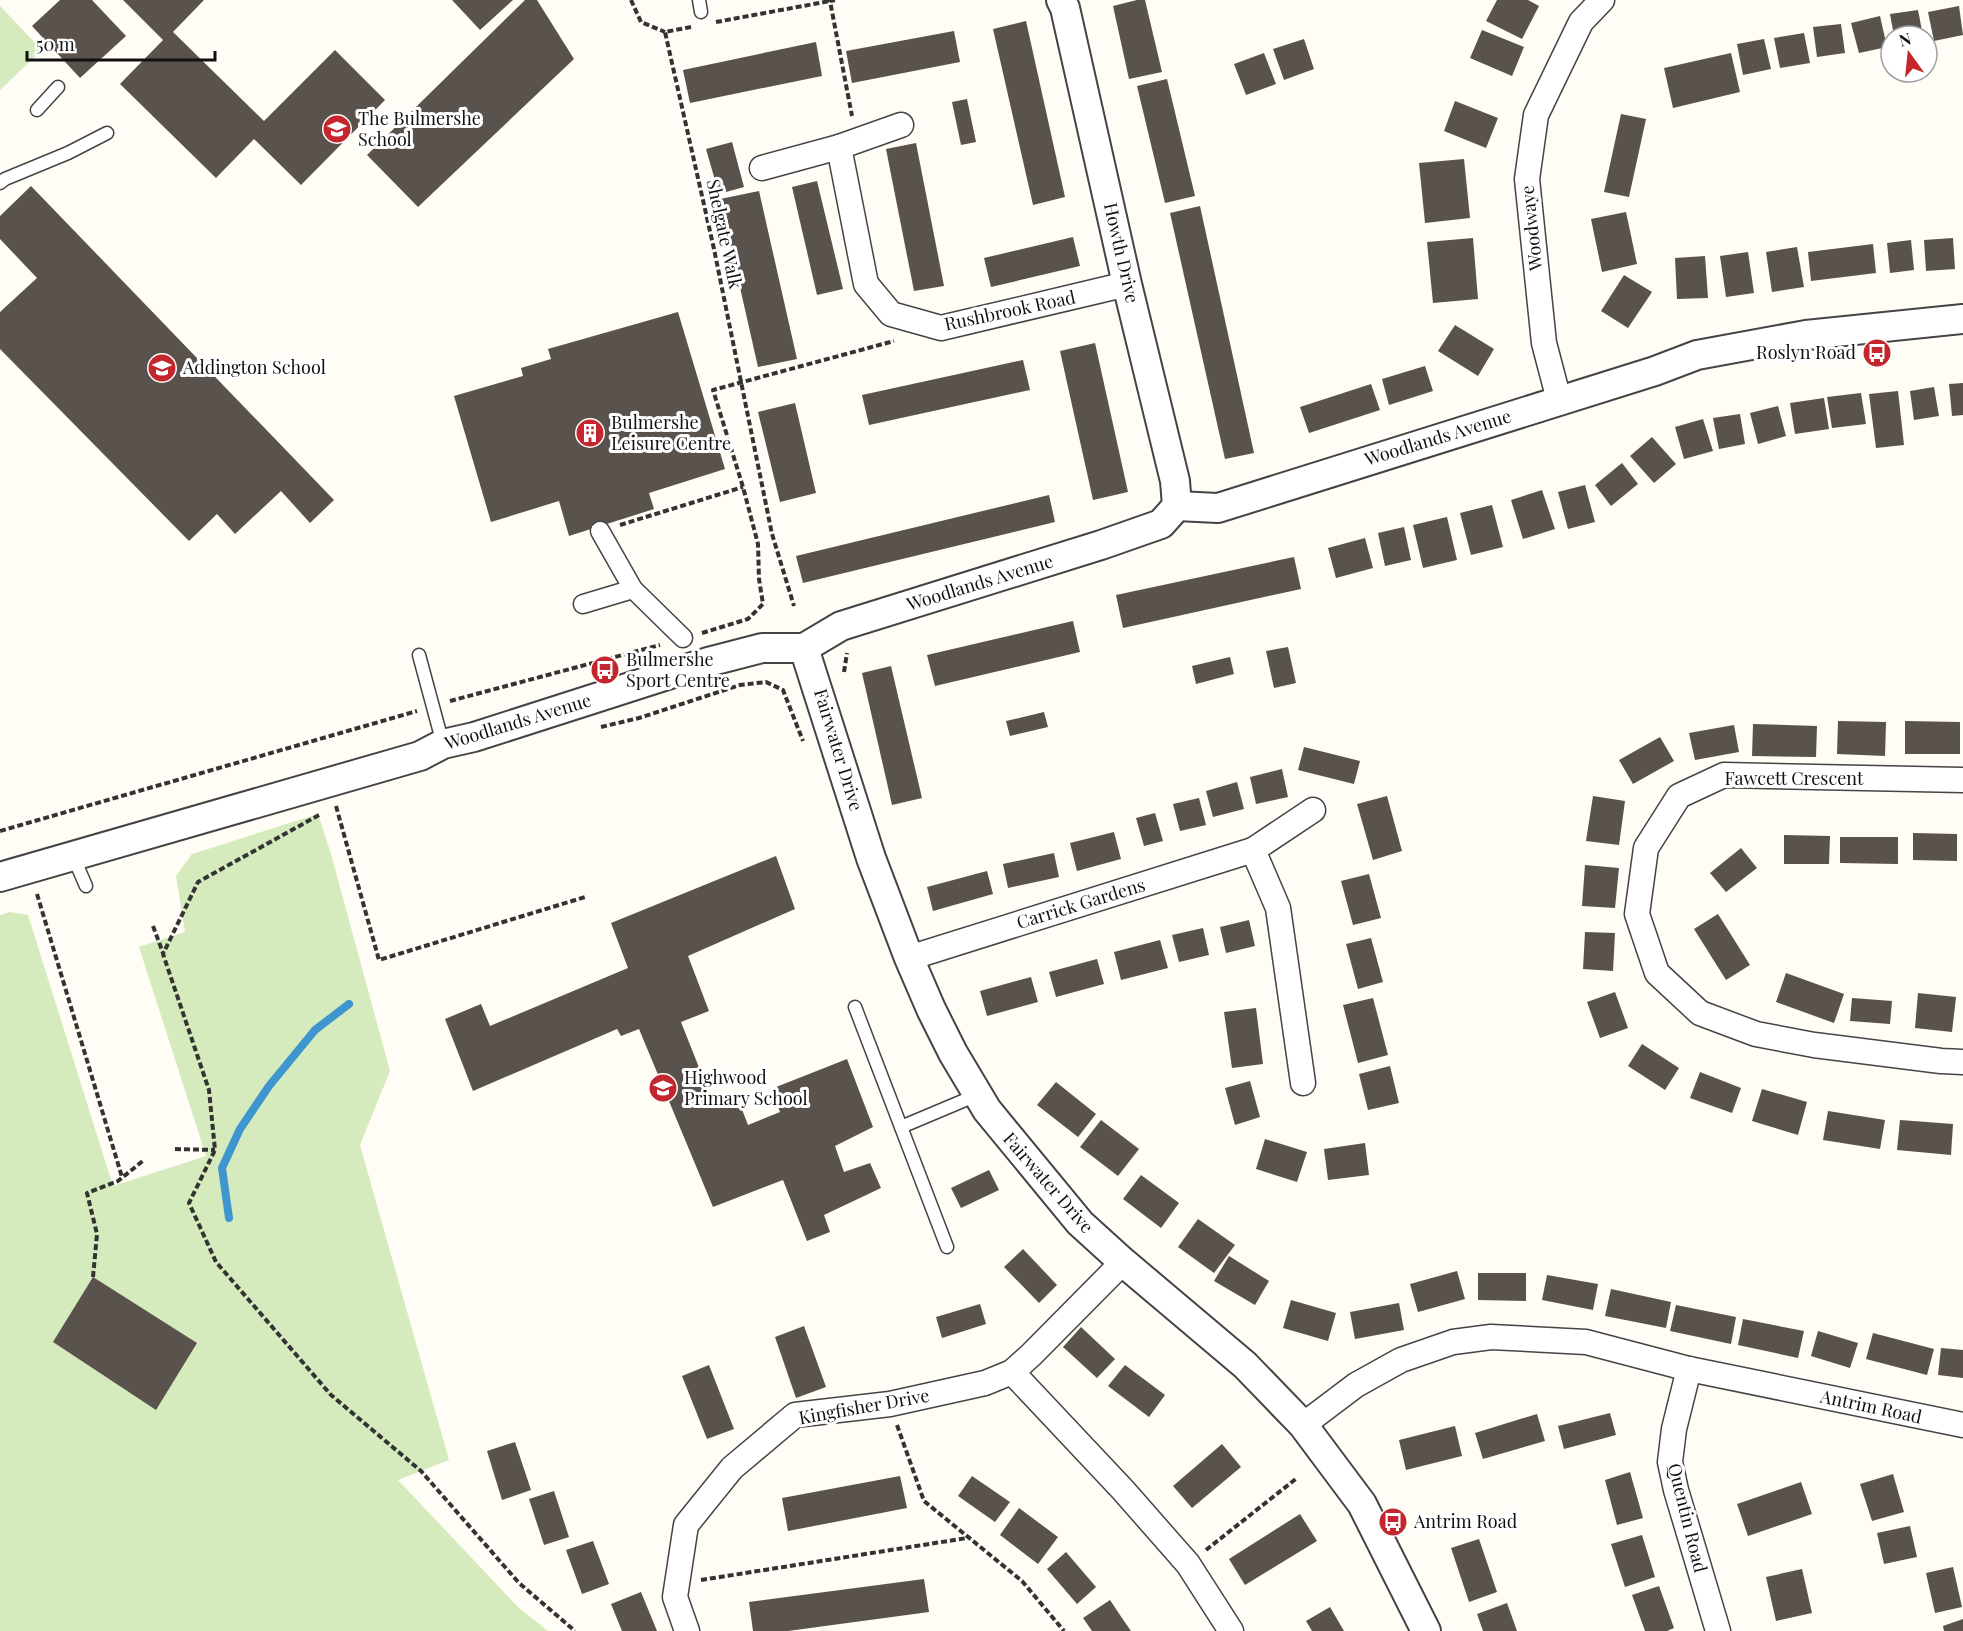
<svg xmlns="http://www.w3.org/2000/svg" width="1963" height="1631" font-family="'Playfair Display',serif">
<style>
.green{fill:#d5ebbd}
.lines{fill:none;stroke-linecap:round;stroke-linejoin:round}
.stream{stroke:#3f96cf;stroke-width:8}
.building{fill:#5a524d}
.service-casing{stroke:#444;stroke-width:15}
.pedestrian-casing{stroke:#444;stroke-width:21}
.minor-casing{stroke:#444;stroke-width:27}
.tertiary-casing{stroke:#444;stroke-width:32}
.path{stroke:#333;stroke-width:4;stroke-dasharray:6 3;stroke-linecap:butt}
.service{stroke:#fff;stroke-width:12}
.pedestrian{stroke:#fff;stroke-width:18}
.minor{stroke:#fff;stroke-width:24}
.tertiary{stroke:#fff;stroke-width:28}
.labels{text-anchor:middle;stroke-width:6;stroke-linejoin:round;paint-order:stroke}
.poi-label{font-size:18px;fill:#111;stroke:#fff;text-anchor:start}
.street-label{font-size:18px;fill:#111;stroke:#fff}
</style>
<rect width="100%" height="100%" fill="#fffdf5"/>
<!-- green -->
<g class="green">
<path d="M0,6L42,50L0,90Z"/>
<path d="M318,814L331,854L390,1071L360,1145L449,1460L398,1480L518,1607L548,1631H0V915L10,912L28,915L113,1186L206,1156L139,947L185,932L176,876L192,854Z"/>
</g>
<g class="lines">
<!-- stream -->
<path class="stream" d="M229,1218L222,1168L240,1129L269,1086L315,1030L349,1004"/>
</g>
<!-- building -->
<g class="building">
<path d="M60,0H92L126,36L80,78L32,26Z"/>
<path d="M123,0H204L173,32L264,121L335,50L385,100L301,185L254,139L216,178L120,84L163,40Z"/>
<path d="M452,0H513L480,30Z"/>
<path d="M525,0H537L574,59L418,207L367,155Z"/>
<path d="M1137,0H1145L1162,72L1129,79L1113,6Z"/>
<path d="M1497,0H1528L1539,6L1522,39L1486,21Z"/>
<path d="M1959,6L1963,35L1934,41L1928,12Z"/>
<path d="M1918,10L1923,36H1894L1890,14Z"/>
<path d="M1880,16L1887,47L1859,53L1851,23Z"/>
<path d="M1026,21L1065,197L1033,205L993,29Z"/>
<path d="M1841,24L1845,53L1817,57L1813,27Z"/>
<path d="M1482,30L1524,47L1512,76L1470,58Z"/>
<path d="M954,31L960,62L852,83L846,51Z"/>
<path d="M1804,33L1810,63L1780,68L1774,38Z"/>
<path d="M1304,39L1314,69L1284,80L1273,49Z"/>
<path d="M1764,39L1771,69L1743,75L1737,44Z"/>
<path d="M816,42L822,76L690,103L683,70Z"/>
<path d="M1264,53L1276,84L1246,95L1234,64Z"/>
<path d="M1731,53L1740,92L1673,108L1664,68Z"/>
<path d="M1167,79L1195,196L1165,203L1137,86Z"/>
<path d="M967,99L976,142L961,145L952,102Z"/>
<path d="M1455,101L1498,118L1486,148L1444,131Z"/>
<path d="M1621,114L1646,119L1629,197L1604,192Z"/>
<path d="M732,142L744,187L719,194L706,149Z"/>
<path d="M916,143L944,286L914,291L886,149Z"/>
<path d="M1464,159L1470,218L1425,223L1419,163Z"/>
<path d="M817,181L843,289L817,295L792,187Z"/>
<path d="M31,186L334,500L310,523L281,491L235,534L217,514L189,541L0,349V312L37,278L0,239V216Z"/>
<path d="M759,191L797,359L758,367L720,199Z"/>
<path d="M1200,206L1254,453L1225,459L1170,213Z"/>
<path d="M1626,212L1637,264L1602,272L1591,219Z"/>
<path d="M1073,237L1080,266L991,287L984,258Z"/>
<path d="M1473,238L1478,299L1433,303L1427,242Z"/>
<path d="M1953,238L1955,269L1926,271L1924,240Z"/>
<path d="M1911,240L1914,270L1890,273L1887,243Z"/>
<path d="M1873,244L1876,273L1811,281L1808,252Z"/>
<path d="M1797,247L1804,287L1772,292L1766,252Z"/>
<path d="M1748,252L1754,293L1726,297L1720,256Z"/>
<path d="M1705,256L1708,298L1677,299L1675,258Z"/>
<path d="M1624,275L1652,292L1628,328L1601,311Z"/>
<path d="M678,312L725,469L649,493L654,509L569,536L559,501L491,522L454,396L523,376L521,368L551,359L548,349Z"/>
<path d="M1455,325L1494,349L1478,376L1438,351Z"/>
<path d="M1095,343L1128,492L1093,500L1060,351Z"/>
<path d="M1023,360L1030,390L869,425L862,395Z"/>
<path d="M1425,366L1433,391L1389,405L1382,379Z"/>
<path d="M1963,383V415L1952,416L1949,384Z"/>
<path d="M1371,384L1380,410L1309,433L1300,407Z"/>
<path d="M1934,387L1939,416L1914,420L1910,391Z"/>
<path d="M1898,391L1904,445L1876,448L1869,394Z"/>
<path d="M1861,393L1866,424L1832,428L1827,397Z"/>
<path d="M1824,398L1829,429L1795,434L1790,403Z"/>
<path d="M795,403L816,493L780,502L758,412Z"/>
<path d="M1778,406L1786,436L1758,444L1750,413Z"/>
<path d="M1740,414L1745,444L1719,449L1713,418Z"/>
<path d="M1703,419L1713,451L1684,459L1675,427Z"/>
<path d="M1652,437L1676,464L1654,483L1630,456Z"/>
<path d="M1622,463L1638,484L1611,506L1595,485Z"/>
<path d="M1585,485L1595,522L1568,529L1558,492Z"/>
<path d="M1542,490L1555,529L1523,539L1511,500Z"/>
<path d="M1049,495L1055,522L803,583L796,556Z"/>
<path d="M1492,505L1503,547L1471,555L1460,513Z"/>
<path d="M1447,517L1457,560L1423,568L1413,525Z"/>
<path d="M1404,527L1411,560L1385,566L1378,533Z"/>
<path d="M1365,538L1373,568L1336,578L1328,548Z"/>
<path d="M1294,557L1301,589L1123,628L1116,595Z"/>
<path d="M1073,621L1080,652L935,686L927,655Z"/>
<path d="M1288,647L1296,683L1274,688L1266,651Z"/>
<path d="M1230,657L1234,674L1196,684L1192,666Z"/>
<path d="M891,666L922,798L892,805L862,673Z"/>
<path d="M1044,712L1048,727L1010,736L1006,721Z"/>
<path d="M1838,721L1886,722L1885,756L1837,754Z"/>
<path d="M1905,721L1960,722V754H1905Z"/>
<path d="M1753,724L1817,726L1816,757L1752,756Z"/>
<path d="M1734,725L1739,752L1695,760L1689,733Z"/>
<path d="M1660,737L1674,761L1633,784L1619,760Z"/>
<path d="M1304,747L1360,761L1354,784L1298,770Z"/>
<path d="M1282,769L1288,797L1256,804L1250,777Z"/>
<path d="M1237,782L1244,809L1213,817L1206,791Z"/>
<path d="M1387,796L1402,851L1373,860L1357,804Z"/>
<path d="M1593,796L1625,801L1619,845L1586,841Z"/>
<path d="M1199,798L1206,825L1180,831L1173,804Z"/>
<path d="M1155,813L1163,841L1144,846L1136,818Z"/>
<path d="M1114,832L1121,859L1077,871L1070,843Z"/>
<path d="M1913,833L1957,834V861L1913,860Z"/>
<path d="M1784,835L1830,836L1829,864H1784Z"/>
<path d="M1840,837H1898V864L1840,863Z"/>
<path d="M1741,848L1757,868L1726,892L1710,873Z"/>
<path d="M1054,853L1059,877L1008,888L1003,864Z"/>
<path d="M776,856L795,909L688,956L709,1011L681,1022L715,1108L738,1099L748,1125L780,1112L771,1089L847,1059L873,1127L835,1146L844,1172L870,1163L881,1188L824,1215L830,1232L807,1241L783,1180L713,1207L639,1029L621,1036L617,1029L473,1091L445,1019L481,1004L490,1026L628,968L611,923Z"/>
<path d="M1585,865L1619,868L1615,908L1582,906Z"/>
<path d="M987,871L993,894L933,911L927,887Z"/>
<path d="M1369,874L1381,918L1353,925L1341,881Z"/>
<path d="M1718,914L1750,965L1726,980L1694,929Z"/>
<path d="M1249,920L1255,946L1226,953L1220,927Z"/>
<path d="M1203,928L1209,955L1179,962L1172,935Z"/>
<path d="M1585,932L1615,933L1613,971L1583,969Z"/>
<path d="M1371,938L1383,982L1358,989L1346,944Z"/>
<path d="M1160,940L1168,968L1121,980L1114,952Z"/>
<path d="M1097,959L1104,984L1056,997L1049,972Z"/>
<path d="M1786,973L1844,994L1834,1023L1776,1002Z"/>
<path d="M1031,977L1038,1002L987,1016L980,991Z"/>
<path d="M1615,992L1628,1028L1600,1038L1587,1002Z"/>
<path d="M1918,993L1956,997L1952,1032L1915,1028Z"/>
<path d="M1373,998L1388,1055L1358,1063L1343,1005Z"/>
<path d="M1852,998L1892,1001L1890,1024L1850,1021Z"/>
<path d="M1256,1008L1263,1064L1232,1068L1224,1012Z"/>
<path d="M1642,1044L1679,1068L1665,1090L1628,1066Z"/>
<path d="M1390,1066L1399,1103L1368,1110L1359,1074Z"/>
<path d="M1700,1072L1741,1088L1732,1113L1690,1098Z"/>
<path d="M1250,1081L1260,1117L1235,1125L1225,1088Z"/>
<path d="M1056,1082L1096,1114L1078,1137L1037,1105Z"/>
<path d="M1762,1089L1807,1102L1798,1135L1752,1121Z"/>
<path d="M1828,1111L1885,1120L1880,1149L1823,1140Z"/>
<path d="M1101,1120L1139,1149L1118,1176L1080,1147Z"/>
<path d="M1900,1120L1953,1124L1951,1155L1897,1150Z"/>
<path d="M1265,1139L1307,1152L1297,1182L1256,1169Z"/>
<path d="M1365,1143L1369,1175L1328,1180L1324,1149Z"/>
<path d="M989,1170L999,1190L961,1208L951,1188Z"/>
<path d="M1141,1175L1179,1203L1161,1228L1123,1199Z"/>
<path d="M1198,1219L1235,1245L1214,1273L1178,1247Z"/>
<path d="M1023,1249L1057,1285L1039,1303L1004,1267Z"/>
<path d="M1229,1256L1269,1281L1255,1305L1214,1281Z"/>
<path d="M1457,1271L1465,1299L1418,1312L1410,1284Z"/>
<path d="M1478,1273H1526V1301L1478,1300Z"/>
<path d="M1547,1275L1598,1284L1593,1310L1542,1300Z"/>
<path d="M93,1277L197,1343L156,1410L53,1342Z"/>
<path d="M1611,1289L1671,1302L1666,1328L1605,1316Z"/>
<path d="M1291,1300L1336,1313L1328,1341L1283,1328Z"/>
<path d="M1399,1303L1404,1330L1355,1339L1350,1312Z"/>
<path d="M980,1304L986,1324L942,1338L936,1317Z"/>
<path d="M1676,1305L1736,1317L1731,1344L1670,1331Z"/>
<path d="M1743,1319L1804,1331L1798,1358L1738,1345Z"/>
<path d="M804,1326L826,1387L796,1398L775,1337Z"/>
<path d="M1081,1327L1115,1359L1097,1378L1063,1347Z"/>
<path d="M1818,1331L1858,1343L1850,1368L1811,1356Z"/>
<path d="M1873,1333L1934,1349L1927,1375L1866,1359Z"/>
<path d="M1941,1348L1963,1350V1378L1938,1375Z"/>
<path d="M709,1365L734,1429L707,1439L682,1376Z"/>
<path d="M1125,1365L1165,1395L1149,1417L1108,1386Z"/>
<path d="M1610,1413L1616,1435L1564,1449L1558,1426Z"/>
<path d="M1537,1414L1545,1441L1483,1459L1475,1433Z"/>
<path d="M1455,1426L1462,1456L1406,1470L1399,1440Z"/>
<path d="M515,1442L531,1490L502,1500L487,1451Z"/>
<path d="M1222,1444L1241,1467L1192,1508L1173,1486Z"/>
<path d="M1630,1472L1643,1518L1617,1525L1605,1480Z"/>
<path d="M1893,1474L1904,1512L1872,1521L1860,1484Z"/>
<path d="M900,1476L907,1508L788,1531L782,1498Z"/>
<path d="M972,1476L1010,1502L995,1522L958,1496Z"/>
<path d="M1801,1482L1812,1514L1748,1536L1737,1504Z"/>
<path d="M554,1491L569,1537L544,1545L529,1499Z"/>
<path d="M1019,1508L1058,1537L1038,1564L1000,1535Z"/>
<path d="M1300,1514L1317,1541L1245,1585L1229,1559Z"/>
<path d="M1910,1526L1917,1557L1884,1564L1877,1533Z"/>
<path d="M1642,1535L1655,1577L1625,1587L1611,1544Z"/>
<path d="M1479,1539L1497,1592L1469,1602L1451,1548Z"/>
<path d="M593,1541L609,1584L582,1594L566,1550Z"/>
<path d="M1066,1552L1096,1587L1077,1604L1047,1569Z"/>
<path d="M1953,1567L1962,1607L1935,1613L1926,1573Z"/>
<path d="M1802,1569L1812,1613L1776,1621L1766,1577Z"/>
<path d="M924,1579L929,1612L788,1631H753L749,1602Z"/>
<path d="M1659,1586L1674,1628L1667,1631H1645L1632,1595Z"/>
<path d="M641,1592L657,1631H622L611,1604Z"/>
<path d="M1110,1600L1122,1618L1131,1631H1092L1083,1618Z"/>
<path d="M1507,1603L1517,1631H1483L1477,1614Z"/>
<path d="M1330,1607L1344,1631H1312L1306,1621Z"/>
<path d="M1963,1619V1631H1944L1943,1626Z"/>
</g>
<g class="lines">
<!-- service casing -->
<g class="service-casing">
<g id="service">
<path d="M699,0L701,12"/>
<path d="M37,110L58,87"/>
<path d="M0,183L5,179L68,153L107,133"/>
<path d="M419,655L443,744"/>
<path d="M73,856L86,886"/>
<path d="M855,1007L947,1247"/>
<path d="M901,1127L977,1095"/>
</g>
</g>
<!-- pedestrian casing -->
<g class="pedestrian-casing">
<g id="pedestrian">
<path d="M600,531L633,589L683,638"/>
<path d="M583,604L633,589"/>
</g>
</g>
<!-- minor casing -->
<g class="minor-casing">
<g id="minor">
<path d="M901,125L839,147L866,284L891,314L941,328L1127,284"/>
<path d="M762,168L839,147"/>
<path d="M1559,400L1544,343L1527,179L1536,115L1581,22L1602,0"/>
<path d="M1963,780L1724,775L1679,796L1646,848L1637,914L1657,973L1700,1013L1756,1034L1814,1045L1941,1061L1963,1062"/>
<path d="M1253,850L1278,908L1303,1083"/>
<path d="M909,958L1253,850L1313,810"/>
<path d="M1689,1369L1674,1429L1670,1462L1676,1490L1718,1631"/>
<path d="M1012,1372L1123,1490L1188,1564L1231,1631"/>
<path d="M1303,1425L1356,1385L1401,1360L1453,1342L1491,1337L1586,1342L1689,1369L1963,1425"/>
<path d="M687,1631L675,1597L686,1525L732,1468L795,1415L890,1404L985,1383L1012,1372L1031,1355L1123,1262"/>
</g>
</g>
<!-- tertiary casing -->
<g class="tertiary-casing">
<g id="tertiary">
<path d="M1061,0L1065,8L1127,284L1175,481L1177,506"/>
<path d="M1177,506L1218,508L1655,371L1697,355L1806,335L1963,319"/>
<path d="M804,648L871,858L909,958L931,1009L953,1053L987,1110L1080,1223L1123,1262L1245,1365L1303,1425L1362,1504L1426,1631"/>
<path d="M0,877L420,756L443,744L474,737L708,662L762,648H804L841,626L1101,545L1161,524L1177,506"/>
</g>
</g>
<!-- path -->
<g class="path">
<path d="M631,0L641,22L665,32"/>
<path d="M835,0L830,1L852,116"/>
<path d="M716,22L830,1"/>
<path d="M691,27L665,32L714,249L772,534L794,606"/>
<path d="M620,525L743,487"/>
<path d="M702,633L748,619L763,604L759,579L758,544L743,487L713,390L894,341"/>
<path d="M844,672L847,653"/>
<path d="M450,701L660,645"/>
<path d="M601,727L639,718L740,685L766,682L783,690L803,741"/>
<path d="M336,806L379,960L585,897"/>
<path d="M319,815L198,882L163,954L209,1090L215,1150L189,1203L216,1262L331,1395L421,1471L519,1583L575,1631"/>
<path d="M0,831L417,711"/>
<path d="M37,894L122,1177"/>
<path d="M153,926L163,953"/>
<path d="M175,1149L215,1150"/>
<path d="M93,1277L97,1234L87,1193L118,1181L144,1160"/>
<path d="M897,1425L924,1501L1022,1581L1064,1631"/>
<path d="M1206,1550L1297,1478"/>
<path d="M701,1580L967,1538"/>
</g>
<!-- service -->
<use href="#service" class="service"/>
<!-- pedestrian -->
<use href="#pedestrian" class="pedestrian"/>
<!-- minor -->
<use href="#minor" class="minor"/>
<!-- tertiary -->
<use href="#tertiary" class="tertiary"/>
</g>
<!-- icons -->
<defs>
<g id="school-disc" transform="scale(1.5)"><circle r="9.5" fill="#c4262e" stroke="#fff"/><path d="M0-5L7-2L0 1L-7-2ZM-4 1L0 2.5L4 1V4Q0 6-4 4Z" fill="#fff"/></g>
<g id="bus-disc" transform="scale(1.5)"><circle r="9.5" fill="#c4262e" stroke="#fff"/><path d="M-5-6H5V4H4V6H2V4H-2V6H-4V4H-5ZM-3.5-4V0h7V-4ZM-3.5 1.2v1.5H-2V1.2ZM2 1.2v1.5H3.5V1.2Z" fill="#fff"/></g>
<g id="building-disc" transform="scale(1.5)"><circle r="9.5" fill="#c4262e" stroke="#fff"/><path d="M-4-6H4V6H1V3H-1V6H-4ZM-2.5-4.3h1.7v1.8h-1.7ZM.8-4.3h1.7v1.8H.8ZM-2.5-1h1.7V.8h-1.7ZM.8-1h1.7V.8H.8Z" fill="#fff"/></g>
</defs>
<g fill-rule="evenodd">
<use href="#school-disc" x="337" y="129"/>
<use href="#bus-disc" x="1877" y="353"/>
<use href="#school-disc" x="162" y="368"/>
<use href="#building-disc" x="590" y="433"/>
<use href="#bus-disc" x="605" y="670"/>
<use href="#school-disc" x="663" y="1088"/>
<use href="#bus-disc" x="1393" y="1522"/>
</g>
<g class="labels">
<!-- poi labels -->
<g class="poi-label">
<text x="358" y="125">The Bulmershe<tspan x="358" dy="21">School</tspan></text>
<text x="1856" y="359" text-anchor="end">Roslyn Road</text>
<text x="183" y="374">Addington School</text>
<text x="611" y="429">Bulmershe<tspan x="611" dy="21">Leisure Centre</tspan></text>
<text x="626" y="666">Bulmershe<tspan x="626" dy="21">Sport Centre</tspan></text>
<text x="684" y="1084">Highwood<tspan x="684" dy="21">Primary School</tspan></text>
<text x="1414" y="1528">Antrim Road</text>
</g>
<!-- street labels -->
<g class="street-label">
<text transform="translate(1532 228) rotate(-96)" y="6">Woodwaye</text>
<text transform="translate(724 234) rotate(78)" y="6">Shelgate Walk</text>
<text transform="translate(1121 253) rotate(77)" y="6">Howth Drive</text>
<text transform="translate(1010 311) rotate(-12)" y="6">Rushbrook Road</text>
<text transform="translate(1438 438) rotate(-17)" y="6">Woodlands Avenue</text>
<text transform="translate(980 583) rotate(-17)" y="6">Woodlands Avenue</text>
<text transform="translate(518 722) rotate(-17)" y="6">Woodlands Avenue</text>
<text transform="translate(838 750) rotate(73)" y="6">Fairwater Drive</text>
<text x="1794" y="785">Fawcett Crescent</text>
<text transform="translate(1081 904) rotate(-17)" y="6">Carrick Gardens</text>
<text transform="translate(1048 1183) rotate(49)" y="6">Fairwater Drive</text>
<text transform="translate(864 1407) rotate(-10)" y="6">Kingfisher Drive</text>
<text transform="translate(1871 1407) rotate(12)" y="6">Antrim Road</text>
<text transform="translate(1687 1518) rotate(76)" y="6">Quentin Road</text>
</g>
</g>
<!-- north arrow -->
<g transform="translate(1909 54) rotate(345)"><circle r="28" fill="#ffffff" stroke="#a0a0a0" stroke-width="1.5"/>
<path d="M0-4.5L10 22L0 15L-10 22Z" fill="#c4262e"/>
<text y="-9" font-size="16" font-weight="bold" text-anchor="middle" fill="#111111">N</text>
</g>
<!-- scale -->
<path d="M27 51v9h188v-9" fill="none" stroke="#111111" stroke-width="3"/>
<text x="36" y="51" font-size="18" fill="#111111" stroke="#ffffff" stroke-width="4.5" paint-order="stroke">50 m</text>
</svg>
